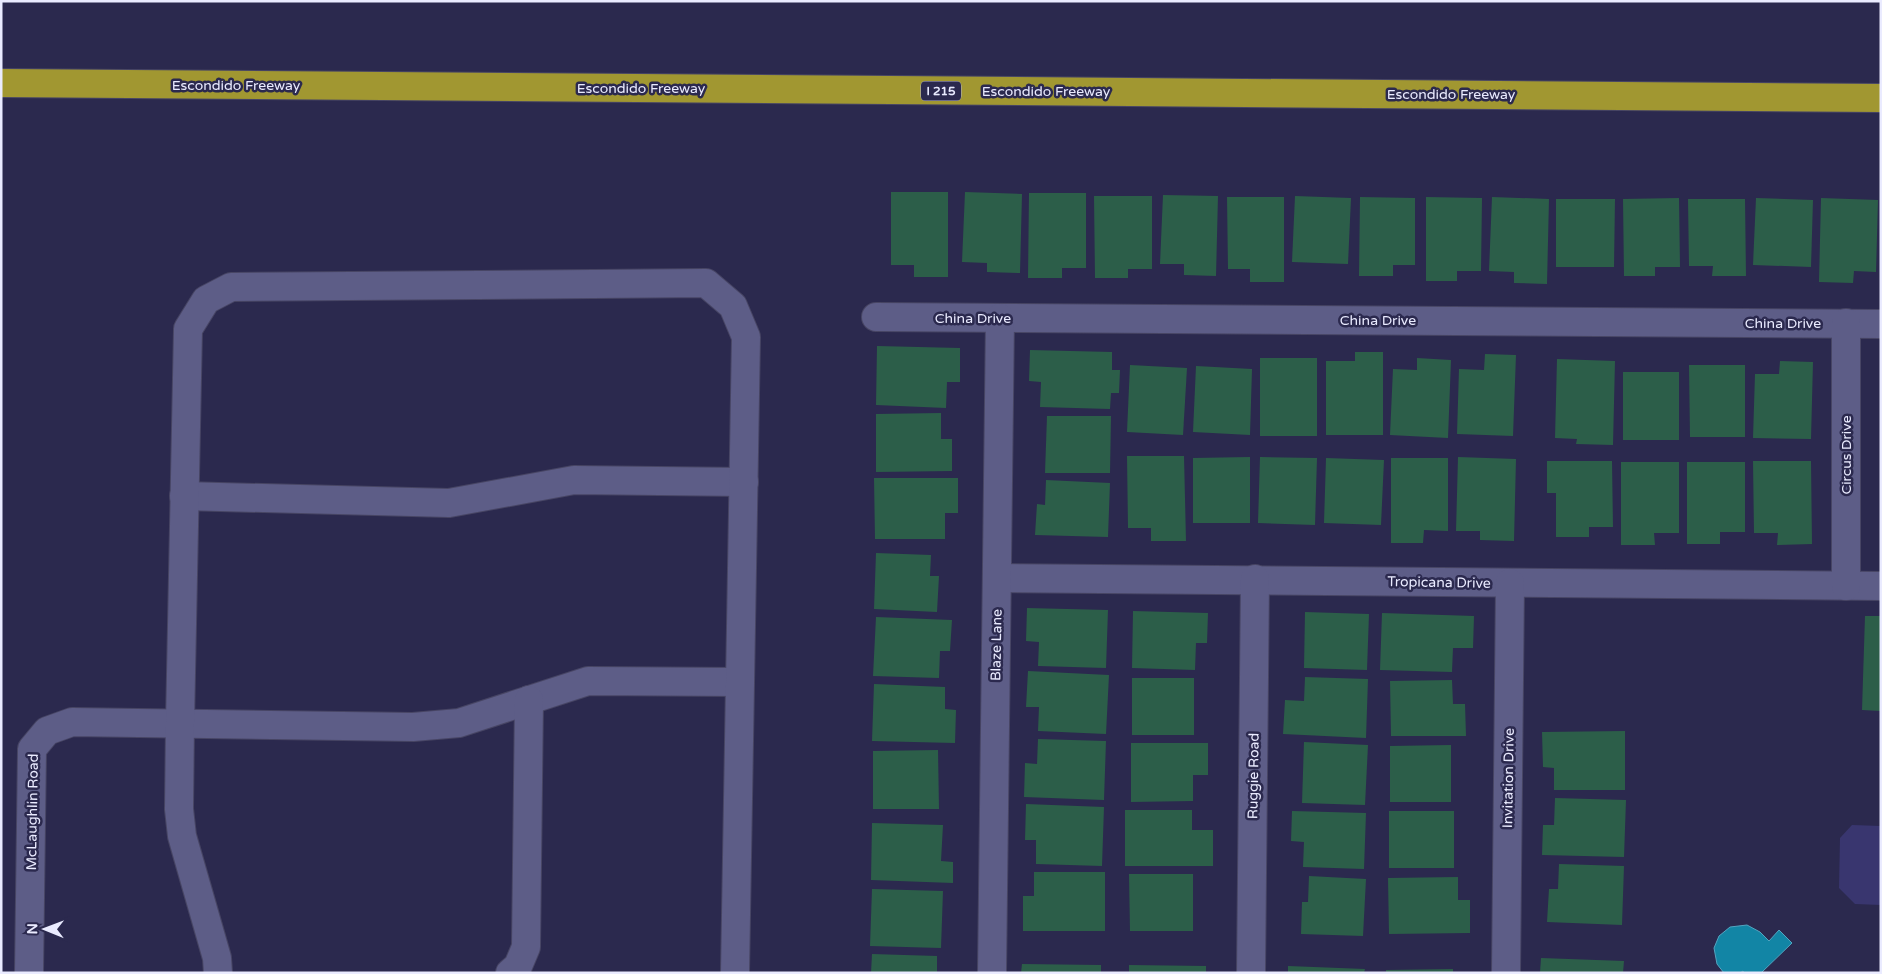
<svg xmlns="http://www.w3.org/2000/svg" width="1882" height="974" font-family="'Varela Round',sans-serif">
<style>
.green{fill:#39366f}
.water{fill:#1285a5;stroke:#53a4c0}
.building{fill:#2c5e49}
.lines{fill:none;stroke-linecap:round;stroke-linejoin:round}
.minor-casing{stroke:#474564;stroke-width:30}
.motorway-casing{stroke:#474564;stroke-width:30}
.minor{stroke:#5d5d87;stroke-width:28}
.motorway{stroke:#a19731;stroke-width:28}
.labels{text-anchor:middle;stroke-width:5;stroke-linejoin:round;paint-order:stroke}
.shield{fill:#2b294e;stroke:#b1b1ca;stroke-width:1}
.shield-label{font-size:12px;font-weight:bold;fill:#eaebff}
.street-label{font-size:14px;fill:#eaebff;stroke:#2b294e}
</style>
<rect width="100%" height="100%" fill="#2b294e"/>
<!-- green -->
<path class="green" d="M1852,825L1881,826V905L1855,904L1839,888L1840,838Z"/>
<!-- water -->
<path class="water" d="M1747,925L1760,932L1769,941L1779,930L1792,943L1761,973H1744L1743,971L1740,973H1724L1717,964L1714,948L1719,936L1730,927Z"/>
<!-- building -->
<g class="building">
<path d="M891,192H948V277H914V265H891Z"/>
<path d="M965,192L1022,194L1020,273L987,272V263L962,262Z"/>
<path d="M1029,193H1086V268H1062V278H1028Z"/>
<path d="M1163,195L1218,196L1216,276L1184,275V264H1160Z"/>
<path d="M1094,196H1152V269H1128V278H1095Z"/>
<path d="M1295,196L1351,198L1348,264L1292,262Z"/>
<path d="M1227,197H1284V282H1250V269H1228Z"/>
<path d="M1360,197L1415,198V265H1393V276H1359Z"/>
<path d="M1426,197L1482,198L1481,271H1457V281H1426Z"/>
<path d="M1492,197L1549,199L1547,284L1514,283V272L1489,271Z"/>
<path d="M1679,198L1680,267H1655V276H1624L1623,199Z"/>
<path d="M1756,198L1813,200L1811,267L1753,265Z"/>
<path d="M1821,198L1878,200L1876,272L1854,271L1853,283L1819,282Z"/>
<path d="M1556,199H1615L1614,267H1556Z"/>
<path d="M1688,199H1745L1746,276H1712L1713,266H1689Z"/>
<path d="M877,346L960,348V382H947L946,408L876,405Z"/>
<path d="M1030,350L1112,352V370H1120L1119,393H1111L1110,409L1040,407L1041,382L1029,381Z"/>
<path d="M1355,352H1383V435H1326V361H1355Z"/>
<path d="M1485,354L1516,355L1513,436L1457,434L1459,369L1484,370Z"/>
<rect x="1260" y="358" width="57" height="78"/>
<path d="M1417,358L1451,360L1448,438L1390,435L1393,369L1417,370Z"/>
<path d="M1557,359L1615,361L1613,445L1576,444L1577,439L1555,438Z"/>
<path d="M1780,361L1813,362L1811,439L1753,438L1755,374H1779Z"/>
<path d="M1130,365L1187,368L1183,435L1127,432Z"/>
<path d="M1689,365H1745V437H1690Z"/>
<path d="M1196,366L1252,369L1250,435L1193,432Z"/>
<rect x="1623" y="372" width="56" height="68"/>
<path d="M941,413V439H952V471L876,472V414Z"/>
<path d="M1047,416H1111L1110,473H1045Z"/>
<path d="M1127,456H1184L1186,541H1151V528H1128Z"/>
<path d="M1250,457V523H1193V458Z"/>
<path d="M1260,457L1317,458L1315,525L1258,523Z"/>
<path d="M1458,457L1516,459L1514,541L1480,540V531H1456Z"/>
<path d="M1326,458L1384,460L1381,525L1324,523Z"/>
<path d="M1391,458H1448V531L1424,530L1423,543H1391Z"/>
<path d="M1547,461H1612L1613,527H1589V537H1556V493H1547Z"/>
<path d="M1753,461H1811L1812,544L1777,545L1778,533H1754Z"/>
<path d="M1621,462H1679V533H1654L1655,545H1621Z"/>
<path d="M1687,462H1745V532H1720V544H1687Z"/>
<path d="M874,478H958V513H945V539H875Z"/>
<path d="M1046,480L1110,483L1108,537L1035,535L1037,504L1045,505Z"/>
<path d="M876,553L931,555L930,576H939L937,612L874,609Z"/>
<path d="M1027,608L1108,610L1106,668L1038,666L1039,642L1026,641Z"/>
<path d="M1133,611L1208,613L1207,643H1196L1195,670L1132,668Z"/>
<path d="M1305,612L1369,614L1367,670L1304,668Z"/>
<path d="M1382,613L1474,616L1473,648H1453L1452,672L1380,670Z"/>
<path d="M1865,616H1881V711L1862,710Z"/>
<path d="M876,617L952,620L950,651H940L939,678L873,676Z"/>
<path d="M1028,671L1109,675L1106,734L1038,731L1039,707H1026Z"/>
<path d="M1305,677L1368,679L1366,738L1283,734L1285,700L1304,701Z"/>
<rect x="1132" y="678" width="62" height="57"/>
<path d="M1452,680L1453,704H1465L1466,736H1391L1390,681Z"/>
<path d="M874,684L945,687V709L956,710L955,743L872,741Z"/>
<path d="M1625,731V790H1554V768L1543,767L1542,732Z"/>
<path d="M1038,739L1106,741L1104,800L1024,797L1025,763L1037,764Z"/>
<path d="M1304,742L1368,745L1365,805L1302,803Z"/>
<path d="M1131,743H1208V775H1193V801L1131,802Z"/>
<path d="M1451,745V802H1390V746Z"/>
<path d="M938,750L939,809H873V751Z"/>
<path d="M1555,798L1626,800L1624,857L1542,855L1543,825H1554Z"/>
<path d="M1026,804L1104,807L1102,866L1036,864V840H1025Z"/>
<path d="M1125,810H1192V830H1213V866H1125Z"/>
<path d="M1292,811L1366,813L1364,869L1303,867L1304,842L1291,841Z"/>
<rect x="1389" y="811" width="65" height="57"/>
<path d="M872,823L943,825L941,861L953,862V883L871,880Z"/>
<path d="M1559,864L1624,866L1622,925L1547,922L1549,889H1558Z"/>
<path d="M1034,872H1105V931H1023V896H1034Z"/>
<path d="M1129,874H1193V931H1130Z"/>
<path d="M1309,876L1366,879L1363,936L1301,934L1302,902H1308Z"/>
<path d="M1458,877V900H1470V933L1389,934L1388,878Z"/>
<path d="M872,889L943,891L941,948L870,946Z"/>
<path d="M872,954L937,956V973H871Z"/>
<path d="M1541,958L1624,961L1623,973H1540Z"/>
<path d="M1022,964L1101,965V973H1021Z"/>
<path d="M1129,965L1206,966V973H1129Z"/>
<path d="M1288,966L1365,969L1364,973H1288Z"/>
<path d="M1453,969V973H1386V970Z"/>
</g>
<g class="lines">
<!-- minor casing -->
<g class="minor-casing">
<g id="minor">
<path d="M876,317L1881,324"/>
<path d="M184,496L449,503L574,480L744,482"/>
<path d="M997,578L1881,586"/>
<path d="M1846,586V323"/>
<path d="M29,973L32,749L47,731L72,722L413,727L459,723L588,681L740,682"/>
<path d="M218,973L217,958L182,836L179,809L180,723L188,329L206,300L231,287L706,283L733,306L746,337L735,973"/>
<path d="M510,973L518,966L526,947L529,700"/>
<path d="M992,973L1000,318"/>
<path d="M1251,973L1255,579"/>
<path d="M1506,973L1510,583"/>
</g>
</g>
<!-- motorway casing -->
<g class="motorway-casing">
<path id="motorway" d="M1,83L1881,98"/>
</g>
<!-- minor -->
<use href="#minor" class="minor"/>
<!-- motorway -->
<use href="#motorway" class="motorway"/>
</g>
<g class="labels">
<!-- shield labels -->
<rect class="shield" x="921" y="81.5" width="40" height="19" rx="4"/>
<g class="shield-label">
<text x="941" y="95">I 215</text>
</g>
<!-- street labels -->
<g class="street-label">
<text x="236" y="90">Escondido Freeway</text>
<text x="641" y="93">Escondido Freeway</text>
<text x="1046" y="96">Escondido Freeway</text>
<text x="1451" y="99">Escondido Freeway</text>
<text x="973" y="323">China Drive</text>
<text x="1378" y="325">China Drive</text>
<text x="1783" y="328">China Drive</text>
<text transform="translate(1846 455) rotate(-90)" y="5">Circus Drive</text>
<text transform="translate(1439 582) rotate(1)" y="5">Tropicana Drive</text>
<text transform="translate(996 645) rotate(-89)" y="5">Blaze Lane</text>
<text transform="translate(1253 776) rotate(-89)" y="5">Ruggie Road</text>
<text transform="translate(1508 778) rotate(-89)" y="5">Invitation Drive</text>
<text transform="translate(32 812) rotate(-89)" y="5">McLaughlin Road</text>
</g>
</g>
<!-- border -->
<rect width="1882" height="974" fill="none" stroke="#eaebff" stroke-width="5"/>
<!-- north arrow -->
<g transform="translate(45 929) rotate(271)" stroke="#2b294e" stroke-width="4" paint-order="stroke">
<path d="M0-4L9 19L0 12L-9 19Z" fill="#eaebff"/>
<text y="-8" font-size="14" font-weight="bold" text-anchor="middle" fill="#eaebff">N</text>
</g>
</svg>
